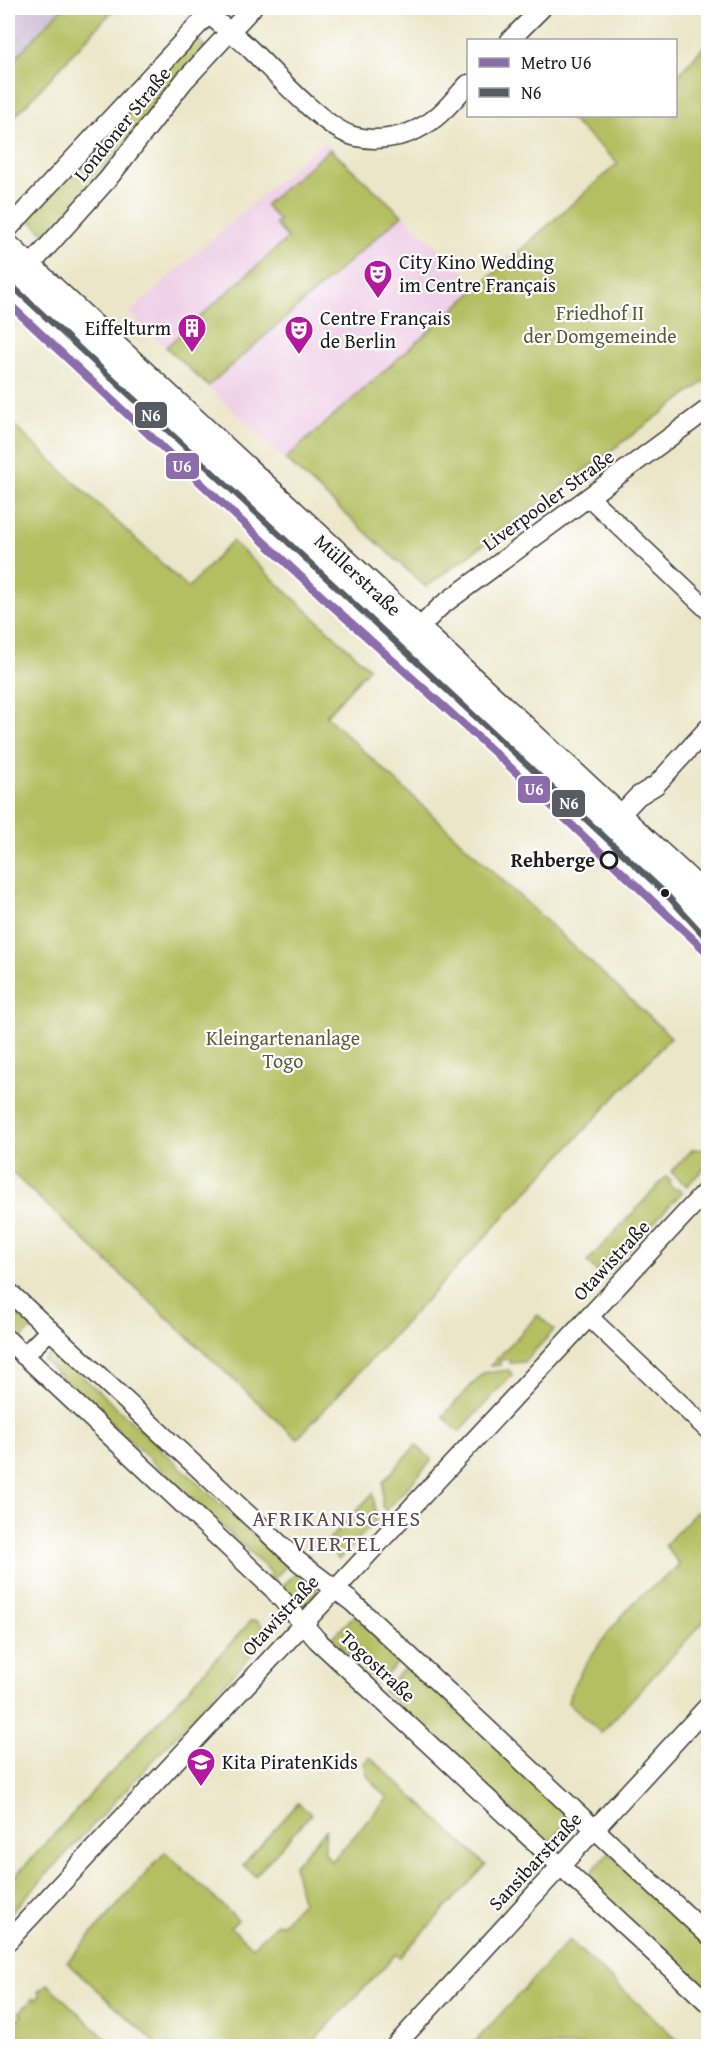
<svg xmlns="http://www.w3.org/2000/svg" width="716" height="2054" font-family="'Gentium Book Plus',serif">
<style>
.built{fill:#efd0e7}
.industrial{fill:#cdbed3}
.green{fill:#b3bf61;stroke:#686e3e;stroke-width:1.5}
.lines{fill:none;stroke-linecap:round;stroke-linejoin:round}
.minor-casing{stroke:#3b3a36;stroke-width:21}
.primary-casing{stroke:#3b3a36;stroke-width:30}
.minor{stroke:#fff;stroke-width:18}
.primary{stroke:#fff;stroke-width:27}
.bus-1-casing{stroke:#fff;stroke-width:10}
.bus-1{stroke:#595b62;stroke-width:6}
.metro-1-casing{stroke:#fff;stroke-width:12}
.metro-1{stroke:#8c6dab;stroke-width:8}
.stop-dot{fill:#fff;stroke:#1c1c1c;stroke-width:3}
.bus-dot{fill:#1c1c1c;stroke:#fff;stroke-width:2}
.labels{text-anchor:middle;stroke-width:4.5;stroke-linejoin:round;paint-order:stroke}
.street-label{font-size:20px;fill:#1c1c1c;stroke:#fff}
.poi-label{font-size:20px;fill:#1c1c1c;stroke:#fff;text-anchor:start}
.park-label{font-size:20px;fill:#585d38;stroke:#fff}
.stop-label{font-size:20px;font-weight:bold;fill:#1c1c1c;stroke:#fff;text-anchor:end}
.quarter-label{font-size:22px;letter-spacing:1.5px;fill:#5e454f;stroke:#fff}
.line-badge{stroke:#fff;stroke-width:2}
.badge-label{font-size:16px;text-anchor:middle;font-weight:bold;fill:#fff}
</style>
<rect width="100%" height="100%" fill="#fff"/>
<filter id="ink" filterUnits="userSpaceOnUse"><feTurbulence type="fractalNoise" baseFrequency=".0167" numOctaves="2"/><feDisplacementMap in="SourceGraphic" scale="12" xChannelSelector="R" yChannelSelector="G"/><feConvolveMatrix kernelMatrix="1 2 1 2 8 2 1 2 1" color-interpolation-filters="sRGB"/></filter>
<filter id="wash" filterUnits="userSpaceOnUse"><feTurbulence type="fractalNoise" baseFrequency=".008" numOctaves="4" result="noise"/><feDisplacementMap in="SourceGraphic" scale="24" xChannelSelector="R" yChannelSelector="G"/><feGaussianBlur stdDeviation="1.35" result="paint"/><feColorMatrix in="noise" values="0 0 0 0 0 0 0 0 0 0 0 0 0 0 0 0 0 1.4 0 .05"/><feComposite in="paint" operator="in"/></filter>
<g filter="url(#wash)">
<rect width="100%" height="100%" fill="#ece6c9"/>
<!-- built -->
<path class="built" d="M323,141L479,286L285,459L129,313Z"/>
<!-- industrial -->
<path class="industrial" d="M8,8H62L8,67Z"/>
<!-- green -->
<g class="green">
<path d="M62,8H115L8,124V66Z"/>
<path d="M195,36L205,47L48,237L27,217Z"/>
<path d="M708,42V379L426,587L285,459L618,163L567,116H676V77Z"/>
<path d="M330,149L402,215L208,386L166,347L288,238L275,224L279,220L265,205Z"/>
<path d="M8,420L188,588L232,541L369,668L326,716L671,1037L297,1439L8,1169Z"/>
<path d="M693,1149L708,1150V1164L687,1186L671,1172Z"/>
<path d="M666,1177L671,1181L669,1184L675,1190L678,1188L682,1192L603,1277L587,1262Z"/>
<path d="M8,1306L32,1328L21,1339L8,1326Z"/>
<path d="M538,1315L554,1330L524,1362L510,1363L509,1359L500,1360V1365L490,1366Z"/>
<path d="M54,1350L283,1562L289,1559L291,1561L272,1581L269,1578L271,1572L43,1360Z"/>
<path d="M509,1370L512,1375L459,1432L443,1416L483,1373Z"/>
<path d="M416,1445L432,1460L386,1511L382,1506L383,1482Z"/>
<path d="M373,1493L376,1521L339,1559L334,1554L336,1552L326,1543Z"/>
<path d="M696,1512L708,1523V1617L601,1733L568,1703C570,1677 620,1616 640,1597C652,1586 669,1577 679,1564L665,1545Z"/>
<path d="M300,1569C305,1573 315,1580 317,1586C319,1595 309,1607 299,1605C293,1603 285,1593 280,1589Z"/>
<path d="M354,1616L400,1660L379,1683L332,1638Z"/>
<path d="M251,1621H257L271,1634L8,1916V1884Z"/>
<path d="M408,1665L571,1818L547,1844L383,1691Z"/>
<path d="M370,1757L486,1865L400,1957L396,1954L309,2046H159L67,1962L165,1852L238,1920L231,1927L252,1947L278,1923L281,1925L302,1902L294,1865L326,1830L324,1850L331,1862L388,1798L368,1777L364,1763Z"/>
<path d="M298,1803L311,1814L255,1876L243,1865Z"/>
<path d="M609,1853L708,1944V1994L584,1879Z"/>
<path d="M569,1940L684,2046H476L473,2044Z"/>
<path d="M47,1984L114,2046H11L8,2042V2025L14,2018L17,2020L22,2015L19,2013L33,1998L36,2000L40,1995L38,1992Z"/>
</g>
</g>
<g filter="url(#ink)">
<g class="lines">
<!-- minor casing -->
<g class="minor-casing">
<g id="minor">
<path d="M208,14C222,26 237,36 250,49C275,73 319,123 350,135C374,143 404,138 425,125C442,115 455,98 468,84"/>
<path d="M510,40L542,8"/>
<path d="M8,229L214,8"/>
<path d="M22,275L108,179L184,81L252,8"/>
<path d="M590,498L708,610"/>
<path d="M417,630L441,606L708,409"/>
<path d="M618,817L638,796L656,785L708,728"/>
<path d="M8,1291L299,1562L352,1602L708,1935"/>
<path d="M589,1317L708,1430"/>
<path d="M8,1340L273,1589L317,1640L708,2003"/>
<path d="M24,1356L50,1330"/>
<path d="M8,1941L708,1189"/>
<path d="M395,2046L708,1706"/>
</g>
</g>
<!-- primary casing -->
<g class="primary-casing">
<g id="primary">
<path d="M8,249L708,901"/>
<path d="M8,282L665,893L708,940"/>
</g>
</g>
<!-- minor -->
<use href="#minor" class="minor"/>
<!-- primary -->
<use href="#primary" class="primary"/>
<!-- bus-1 casing -->
<g class="bus-1-casing">
<path id="bus-1" d="M8,282L665,893L708,940"/>
</g>
<!-- bus-1 -->
<use href="#bus-1" class="bus-1"/>
<!-- metro-1 casing -->
<g class="metro-1-casing">
<path id="metro-1" d="M8,303L328,602L493,751L708,953"/>
</g>
<!-- metro-1 -->
<use href="#metro-1" class="metro-1"/>
</g>
</g>
<!-- icons -->
<defs>
<g id="theatre-pin" transform="scale(1.5)"><path d="M0 17L-7.5 6A9.5 9.5 0 1 1 7.5 6Z" fill="#b5179e" stroke="#fff"/><path d="M-5-5.5Q0-4 5-5.5V0Q5 5 0 6Q-5 5-5 0ZM-3.3-2.5H-1v1.5H-3.3ZM1-2.5H3.3v1.5H1ZM-2.8 1Q0 5.5 2.8 1Z" fill="#fff"/></g>
<g id="building-pin" transform="scale(1.5)"><path d="M0 17L-7.5 6A9.5 9.5 0 1 1 7.5 6Z" fill="#b5179e" stroke="#fff"/><path d="M-4-6H4V6H1V3H-1V6H-4ZM-2.5-4.3h1.7v1.8h-1.7ZM.8-4.3h1.7v1.8H.8ZM-2.5-1h1.7V.8h-1.7ZM.8-1h1.7V.8H.8Z" fill="#fff"/></g>
<g id="school-pin" transform="scale(1.5)"><path d="M0 17L-7.5 6A9.5 9.5 0 1 1 7.5 6Z" fill="#b5179e" stroke="#fff"/><path d="M0-5L7-2L0 1L-7-2ZM-4 1L0 2.5L4 1V4Q0 6-4 4Z" fill="#fff"/></g>
</defs>
<g fill-rule="evenodd">
<use href="#theatre-pin" x="378" y="274"/>
<use href="#building-pin" x="192" y="328"/>
<use href="#theatre-pin" x="299" y="330"/>
<use href="#school-pin" x="201" y="1762"/>
</g>
<!-- markers -->
<circle class="stop-dot" cx="609" cy="860" r="8"/>
<circle class="bus-dot" cx="665" cy="893" r="5"/>
<g class="labels">
<!-- street labels -->
<g class="street-label">
<text transform="translate(122 124) rotate(-51)" y="7">Londoner Straße</text>
<text transform="translate(548 500) rotate(-36)" y="7">Liverpooler Straße</text>
<text transform="translate(358 575) rotate(43)" y="7">Müllerstraße</text>
<text transform="translate(611 1260) rotate(-47)" y="7">Otawistraße</text>
<text transform="translate(280 1615) rotate(-47)" y="7">Otawistraße</text>
<text transform="translate(378 1666) rotate(43)" y="7">Togostraße</text>
<text transform="translate(535 1861) rotate(-47)" y="7">Sansibarstraße</text>
</g>
<!-- poi labels -->
<g class="poi-label">
<text x="399" y="269">City Kino Wedding<tspan x="399" dy="23">im Centre Français</tspan></text>
<text x="320" y="325">Centre Français<tspan x="320" dy="23">de Berlin</tspan></text>
<text x="171" y="335" text-anchor="end">Eiffelturm</text>
<text x="222" y="1769">Kita PiratenKids</text>
</g>
<!-- park labels -->
<g class="park-label">
<text x="600" y="320">Friedhof II<tspan x="600" dy="23">der Domgemeinde</tspan></text>
<text x="283" y="1045">Kleingartenanlage<tspan x="283" dy="23">Togo</tspan></text>
</g>
<!-- stop labels -->
<g class="stop-label">
<text x="595" y="867">Rehberge</text>
</g>
<!-- quarter labels -->
<g class="quarter-label">
<text x="337" y="1526">AFRIKANISCHES<tspan x="337" dy="25">VIERTEL</tspan></text>
</g>
</g>
<g class="line-badge">
<rect x="134" y="401" width="34" height="28" rx="6" fill="#595b62"/>
<rect x="165" y="452" width="35" height="28" rx="6" fill="#8c6dab"/>
<rect x="517" y="775" width="34" height="29" rx="6" fill="#8c6dab"/>
<rect x="551" y="789" width="35" height="29" rx="6" fill="#595b62"/>
</g>
<g class="badge-label">
<text x="151" y="421">N6</text>
<text x="182" y="472">U6</text>
<text x="534" y="795">U6</text>
<text x="569" y="809">N6</text>
</g>
<!-- margin -->
<rect width="716" height="2054" fill="none" stroke="#fff" stroke-width="30"/>
<!-- legend -->
<rect x="467" y="39" width="210" height="78" fill="#ffffff" stroke="#a4a4a4" stroke-width="1.5"/>
<rect x="479" y="58" width="30" height="9" fill="#8c6dab" stroke="#a4a4a4" stroke-width="1.5"/>
<text x="521" y="69" font-size="18" fill="#1c1c1c">Metro U6</text>
<rect x="479" y="88" width="30" height="9" fill="#595b62" stroke="#a4a4a4" stroke-width="1.5"/>
<text x="521" y="99" font-size="18" fill="#1c1c1c">N6</text>
</svg>
